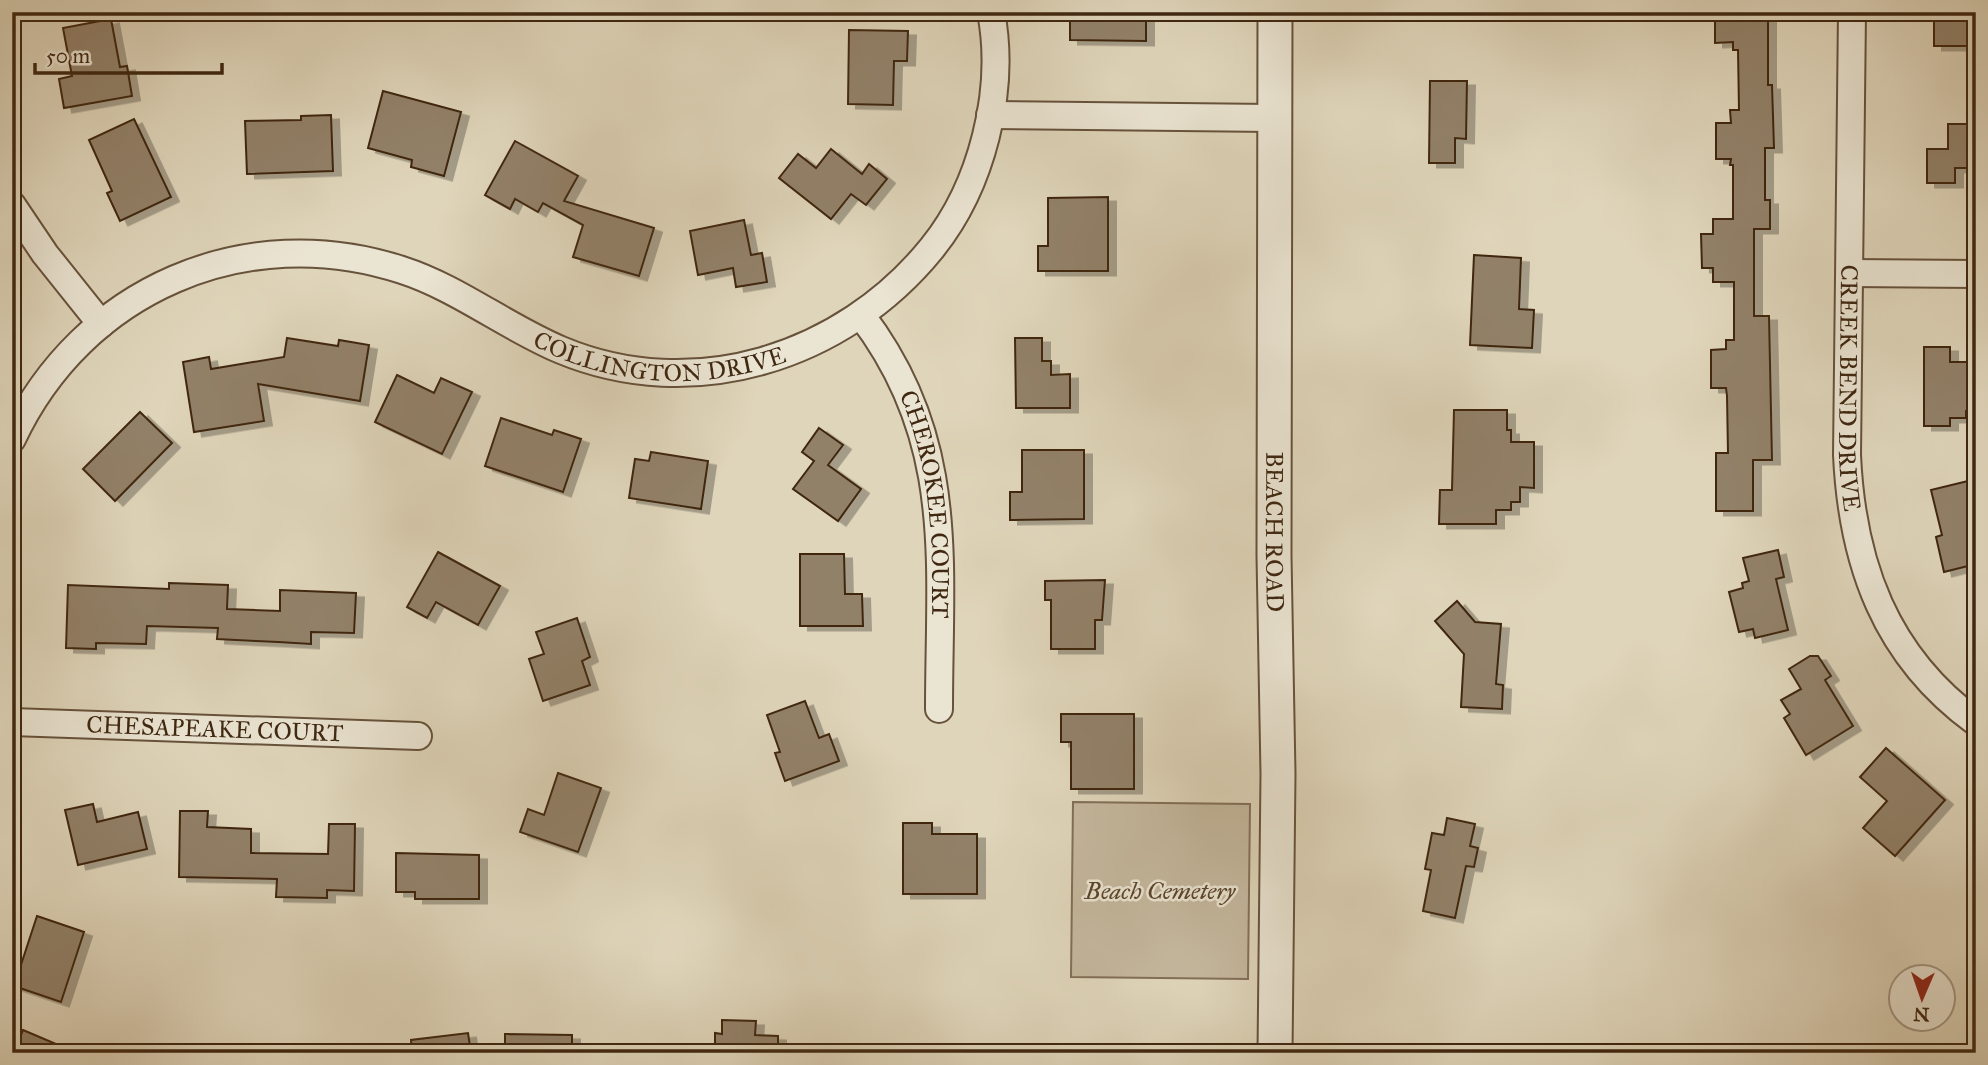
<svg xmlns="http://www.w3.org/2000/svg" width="1988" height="1065" font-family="'IM FELL Great Primer',serif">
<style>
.green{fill:#c4b79d;stroke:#826f57;stroke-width:2}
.building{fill:#928169;stroke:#3f2711;stroke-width:2;filter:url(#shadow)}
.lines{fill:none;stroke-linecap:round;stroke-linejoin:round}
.minor-casing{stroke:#67523b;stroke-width:30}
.tertiary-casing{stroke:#67523b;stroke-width:37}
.minor{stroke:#eae4d2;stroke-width:26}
.tertiary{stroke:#eae4d2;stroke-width:33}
.labels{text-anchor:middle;stroke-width:5;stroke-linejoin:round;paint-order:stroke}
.street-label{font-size:24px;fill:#3f2711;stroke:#eae4d2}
.park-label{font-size:24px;font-style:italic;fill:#5a442d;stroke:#eae4d2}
</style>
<defs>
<filter id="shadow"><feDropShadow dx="8" dy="4.5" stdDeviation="0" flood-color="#0004"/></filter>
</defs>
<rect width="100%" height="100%" fill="#dfd5ba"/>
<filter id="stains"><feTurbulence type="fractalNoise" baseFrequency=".00286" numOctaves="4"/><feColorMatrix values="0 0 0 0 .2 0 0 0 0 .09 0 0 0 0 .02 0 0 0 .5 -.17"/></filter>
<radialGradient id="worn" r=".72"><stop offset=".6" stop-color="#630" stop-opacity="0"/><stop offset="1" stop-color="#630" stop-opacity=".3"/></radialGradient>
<!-- green -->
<path class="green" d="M1073,802L1250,804L1248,979L1071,977Z"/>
<!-- building -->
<g class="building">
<path d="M1070,12H1146V41L1070,40Z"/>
<path d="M1715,12H1768V85H1772L1774,148H1765V200H1770V229H1754V316H1769L1772,460H1753V511H1716V453H1728L1727,396L1726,388H1711V350L1726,349V340H1734V282H1713V268H1702L1701,234H1713V219H1733V165H1730L1731,159H1716V123H1731L1730,110H1739L1738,50H1733V42L1715,43Z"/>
<path d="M1939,12H1968V46H1934V18H1938Z"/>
<path d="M111,19L120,67L127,66L132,96L64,108L59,79L72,76L63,28Z"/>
<path d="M849,30L908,31L907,61H894L893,105L848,104Z"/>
<path d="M1430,81H1467L1466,139L1455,138V163H1429Z"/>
<path d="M383,91L461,112L444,176L411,167L412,160L368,148Z"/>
<path d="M331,115L333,171L247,174L245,121L301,120V116Z"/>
<path d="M134,119L171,197L120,221L107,193L112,191L89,140Z"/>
<path d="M1948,124H1976V168H1955V183H1927V149H1948Z"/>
<path d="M515,141L578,176L564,201L654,228L639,276L573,257L583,225L543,203L538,212L515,199L510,209L485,195Z"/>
<path d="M831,149L862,174L869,164L887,179L866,205L851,194L831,219L779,178L798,154L816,168Z"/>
<path d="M1108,197V271H1038V246H1048V198Z"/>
<path d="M744,220L751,255L762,253L767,282L736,287L733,268L698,275L690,231Z"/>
<path d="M1474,255L1521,258L1519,309L1534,310L1532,348L1470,345Z"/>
<path d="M287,338L338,346L339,340L369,345L360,401L258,384L264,421L194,432L183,362L209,357L211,369L284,357Z"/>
<path d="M1015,338H1042V361H1051V375L1070,374V408H1016Z"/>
<path d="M1924,347H1950V362H1976V411H1966V418H1950V426H1924Z"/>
<path d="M397,375L434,393L441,378L472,392L442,454L375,422Z"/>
<path d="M1454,410H1507V430H1511V442H1534V488L1520,487V502H1511V510H1496V524H1439L1440,490H1452Z"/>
<path d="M140,412L172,443L115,501L83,469Z"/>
<path d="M501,418L552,435L554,430L581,439L563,492L485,466Z"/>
<path d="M819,428L843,445L828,465L861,489L838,521L793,489L814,461L802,452Z"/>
<path d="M1022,450H1084V519L1010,520V492H1022Z"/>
<path d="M651,452L708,461L701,509L629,498L635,459L649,461Z"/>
<path d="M1976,479V564L1944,572L1936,537L1942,535L1931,490Z"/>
<path d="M1778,550L1784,577L1776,579L1788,630L1755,638L1753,629L1739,632L1729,592L1743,588L1742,583L1749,581L1743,558Z"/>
<path d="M438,552L500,586L478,625L436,602L427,618L407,607Z"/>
<path d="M800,554H844L845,594H862L863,626H800Z"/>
<path d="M1105,580L1102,620H1095V649H1051V600H1045V581Z"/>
<path d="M169,583L228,585L227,609L280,611V590L356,593L354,633L311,632V644L278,642L217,639L218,628L147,626L146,644L96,643V649L66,648L68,585L169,589Z"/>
<path d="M1457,601L1475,622L1501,624L1496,684L1503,685L1502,709L1461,707L1464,654L1435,621Z"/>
<path d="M577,618L590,657L582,661L590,685L543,701L529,659L544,654L536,632Z"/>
<path d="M1810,656H1818L1831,676L1825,680L1853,726L1806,755L1784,718L1790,714L1781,700L1801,689L1789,669Z"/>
<path d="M805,701L819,738L829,734L839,761L785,781L775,753L780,752L767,715Z"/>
<path d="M1061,714H1134V789H1071V742H1061Z"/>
<path d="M1886,748L1945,800L1895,856L1863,828L1887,801L1860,777Z"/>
<path d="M558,773L601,788L578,852L520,832L528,809L544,815Z"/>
<path d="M93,804L97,822L138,812L147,849L78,865L65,810Z"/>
<path d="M180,811H208L207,827L251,829V853L328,854L329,824H355L354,891L327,890V898L276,897L277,879L179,877Z"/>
<path d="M1447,818L1475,824L1470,846L1478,848L1474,867L1466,866L1455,918L1423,911L1431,870L1425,869L1432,833L1444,835Z"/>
<path d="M903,823H932V834H977V894H903Z"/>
<path d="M396,853L479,855V899H415V892H396Z"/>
<path d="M37,916L84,932L61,1002L14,986Z"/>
<path d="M722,1020L756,1021L755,1035L778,1036V1053H715V1033L722,1034Z"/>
<path d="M23,1030L77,1053H13Z"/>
<path d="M468,1033L471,1053H412L411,1040Z"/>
<path d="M505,1034L572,1035V1053H505Z"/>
</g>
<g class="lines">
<!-- minor casing -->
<g class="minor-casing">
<g id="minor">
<path id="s1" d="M1852,12L1847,455C1852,563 1885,656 1976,722"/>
<path d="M990,115L1274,118"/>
<path d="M12,205L45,254L101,324"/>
<path d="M1850,273L1976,274"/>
<path id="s2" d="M861,315C957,440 939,562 939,709"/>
<path id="s3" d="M12,439C82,289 246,219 402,270C458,288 506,327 561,350C693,405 843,358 932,248C982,186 1006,91 991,12"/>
<path id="s4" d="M12,722L418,736"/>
</g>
</g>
<!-- tertiary casing -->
<g class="tertiary-casing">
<g id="tertiary">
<path id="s5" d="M1275,12L1274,556L1278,774L1275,1053"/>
</g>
</g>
<!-- minor -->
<use href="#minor" class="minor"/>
<!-- tertiary -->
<use href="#tertiary" class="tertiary"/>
</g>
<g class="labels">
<!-- street labels -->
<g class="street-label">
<text dy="8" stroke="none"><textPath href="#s3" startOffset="744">COLLINGTON DRIVE</textPath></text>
<text dy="8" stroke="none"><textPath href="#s1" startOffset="376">CREEK BEND DRIVE</textPath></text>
<text dy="8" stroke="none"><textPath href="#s2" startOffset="205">CHEROKEE COURT</textPath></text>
<text dy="8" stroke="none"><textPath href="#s5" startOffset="520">BEACH ROAD</textPath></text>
<text dy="8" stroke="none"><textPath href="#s4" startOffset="203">CHESAPEAKE COURT</textPath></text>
</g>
<!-- park labels -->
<g class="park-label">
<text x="1160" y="899">Beach Cemetery</text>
</g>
</g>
<!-- margin -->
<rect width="1988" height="1065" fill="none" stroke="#dfd5ba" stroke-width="42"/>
<rect x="14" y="14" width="1960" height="1037" fill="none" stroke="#3f2711" stroke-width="3.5"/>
<rect x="21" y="21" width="1946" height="1023" fill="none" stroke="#3f2711" stroke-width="2"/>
<!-- north arrow -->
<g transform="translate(1922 998) rotate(182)"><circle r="33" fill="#eae4d2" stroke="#a69885" stroke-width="2"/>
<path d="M0-5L12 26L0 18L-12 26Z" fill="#8f2418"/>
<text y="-10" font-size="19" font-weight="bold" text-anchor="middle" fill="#3f2711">N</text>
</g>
<!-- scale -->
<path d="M35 63v10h187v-10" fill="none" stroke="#3f2711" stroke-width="3.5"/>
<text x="46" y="63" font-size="21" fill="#3f2711" stroke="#eae4d2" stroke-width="5" paint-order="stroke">50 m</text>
<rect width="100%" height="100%" filter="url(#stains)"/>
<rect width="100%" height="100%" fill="url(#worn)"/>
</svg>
